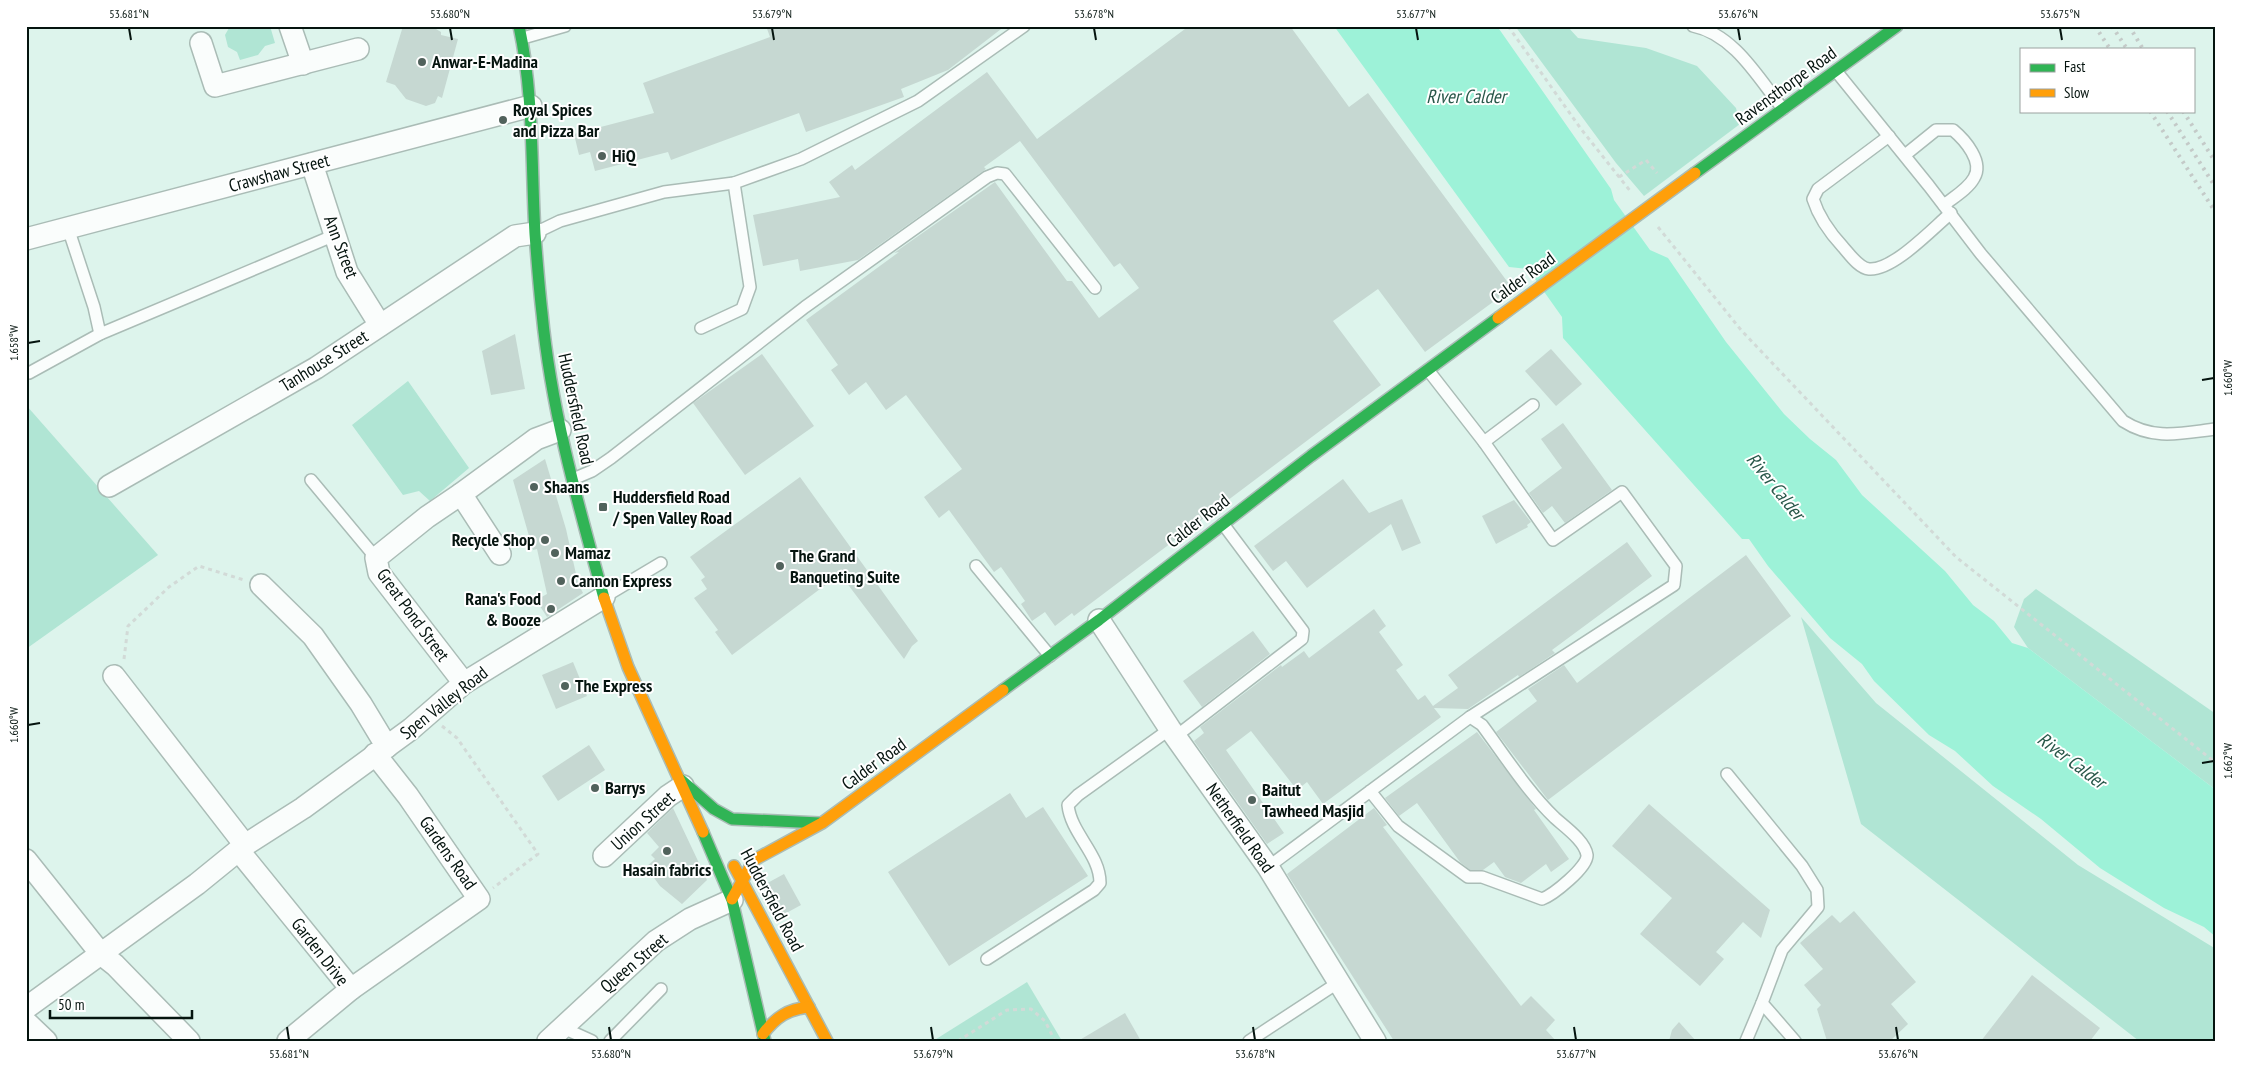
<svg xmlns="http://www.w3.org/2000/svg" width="2242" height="1067" font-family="'PT Sans Narrow',sans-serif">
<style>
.green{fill:#b0e5d4}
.water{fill:#9df2d8}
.building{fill:#c6d8d2}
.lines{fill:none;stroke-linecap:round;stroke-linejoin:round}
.lane-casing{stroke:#aabcb6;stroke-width:14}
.street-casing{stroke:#aabcb6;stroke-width:24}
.fast-casing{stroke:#aabcb6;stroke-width:14}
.slow-casing{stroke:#aabcb6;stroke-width:14}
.path{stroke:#d2dad7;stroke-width:3;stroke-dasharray:4 4;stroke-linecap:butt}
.lane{stroke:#fafdfc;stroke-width:11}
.street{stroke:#fafdfc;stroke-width:21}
.fast{stroke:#30b455;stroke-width:11}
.slow{stroke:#ff9f0a;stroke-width:11}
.rail{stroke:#c4cac8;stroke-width:4;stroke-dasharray:2.5 5;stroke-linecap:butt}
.slow-bridge-casing{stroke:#aabcb6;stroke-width:14;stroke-linecap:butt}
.slow-bridge{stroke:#ff9f0a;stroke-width:11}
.ticks{fill:none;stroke:#05140f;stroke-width:2}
.poi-dot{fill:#51625c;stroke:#fff;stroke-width:2}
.labels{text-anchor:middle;stroke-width:4;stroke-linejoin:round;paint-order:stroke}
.poi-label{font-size:18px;font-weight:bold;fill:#05140f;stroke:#fff;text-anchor:start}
.street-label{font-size:18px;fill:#05140f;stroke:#fff}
.water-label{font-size:19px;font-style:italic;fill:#29584a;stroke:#fff}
.neatline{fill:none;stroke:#05140f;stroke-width:2}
.ticks-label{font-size:12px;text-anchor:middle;fill:#05140f}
</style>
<rect width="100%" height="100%" fill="#ddf4ec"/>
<!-- green -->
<g class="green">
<path d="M237,26H270L275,43L265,46L258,55L240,60L237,52L228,47L225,35L229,28Z"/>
<path d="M1515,26H1567L1578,38L1646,48L1697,66L1736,108L1740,124L1644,196L1616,163Z"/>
<path d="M408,381L469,468L430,501L419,491L403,495L352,425Z"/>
<path d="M26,405L158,555L26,649Z"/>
<path d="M2036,589L2216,714V790L2028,648L2014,627L2024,599Z"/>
<path d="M1801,617L1876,703L2078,865L2216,949V1041H2139L1861,824Z"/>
<path d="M1027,982L1062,1041H933Z"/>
</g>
<!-- water -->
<path class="water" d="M1334,26H1497L1611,189L1614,200L1650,250L1668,258L1726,342L1784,414L1810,439L1836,460L1862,495L1945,571L1973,605L1994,621L2012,643L2028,648L2216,790V937L2204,927L2164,908L2100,868L2041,819L1993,786L1955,751L1929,735L1874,681L1862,664L1830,638L1768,566L1749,539H1742L1563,338L1562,317L1528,269L1509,267Z"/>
<!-- building -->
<g class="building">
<path d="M403,26H431L441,32V35L458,39L442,98L438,96L435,103L426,106L406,99L395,85L386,82Z"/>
<path d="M766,26H1005L948,70L901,89L904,97L806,132L799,113L671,160L668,152L595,171L590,152L579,155L574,134L654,113L643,83L770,37Z"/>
<path d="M1189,26H1290L1349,107L1368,93L1512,288L1425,352L1378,289L1333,321L1381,385L1074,616L1072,613L1055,626L1045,612L1032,621L1021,604L1025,601L1001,567L994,572L949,510L939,518L924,497L962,469L906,395L886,410L866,382L849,395L831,370L838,365L806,320L899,252L894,253L995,182L1067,281H1072L1099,318L1139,288L1120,263L1114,267L1020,141L984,167L986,169L858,260L800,271L798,259L763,266L753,215L840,197L829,182L852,165L855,170L987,72L1037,139Z"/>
<path d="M515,334L525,389L491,395L482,351Z"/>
<path d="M1551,349L1582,384L1556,406L1525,371Z"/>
<path d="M762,354L814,426L745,475L693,403Z"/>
<path d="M1563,423L1612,490L1565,523L1552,506L1543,513L1529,493L1562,468L1541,439Z"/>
<path d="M545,459L566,529L578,583L583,593L547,617L536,600L547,594L537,549L533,550L513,480Z"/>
<path d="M800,477L918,641L912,646L904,659L840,574L732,655L715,632L718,630L694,598L707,589L701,580L705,577L690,557Z"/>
<path d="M1343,479L1369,513L1402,499L1421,543L1402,551L1391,524L1307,588L1286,561L1273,571L1254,546Z"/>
<path d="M1514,500L1531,522L1527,525L1528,527L1496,544L1482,516Z"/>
<path d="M1627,542L1652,576L1552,650L1555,653L1519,677L1518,675L1468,709L1434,708L1441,717L1323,804L1307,782L1297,790L1251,731L1226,750L1284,833L1267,844L1194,741L1204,733L1200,727L1281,665L1282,667L1304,651L1309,658L1374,609L1386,626L1379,632L1403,665L1396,670L1418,700L1425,695L1433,706L1458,688L1448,675Z"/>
<path d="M1746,555L1791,616L1548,800L1496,732L1537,701L1528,689L1564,665L1577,683Z"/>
<path d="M1253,631L1270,654L1202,707L1183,681Z"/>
<path d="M573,662L587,696L556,709L542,675Z"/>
<path d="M1477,732L1536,809L1534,810L1569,859L1551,872L1546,864L1521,883L1505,877L1494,862L1483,870H1470L1460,862L1417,803L1399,816L1385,798Z"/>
<path d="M589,745L605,770L558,801L542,776Z"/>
<path d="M1010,793L1026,818L1043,807L1088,876L949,966L888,872Z"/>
<path d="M1649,804L1770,910L1761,938L1743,922L1716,952L1724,959L1700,986L1640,934L1672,898L1612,846Z"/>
<path d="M673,808L707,880L682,904L660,886L646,867L655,859L651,855L659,847L647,833Z"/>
<path d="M1374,808L1387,825L1383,827L1521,1006L1531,996L1555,1020L1546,1030L1556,1041H1394L1287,874Z"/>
<path d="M784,874L801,905L779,917L762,886Z"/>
<path d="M1854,911L1916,982L1891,1004L1908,1024L1890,1041H1827L1817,1009L1821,1005L1804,985L1823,969L1800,943L1832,915L1840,923Z"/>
<path d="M2032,975L2100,1028L2090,1041H1981Z"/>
<path d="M1125,1013L1141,1041H1078Z"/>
<path d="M1679,1022L1696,1041H1669L1672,1030Z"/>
</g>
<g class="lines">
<!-- lane casing -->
<g class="lane-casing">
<g id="lane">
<path d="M1693,26C1734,34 1759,79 1783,109"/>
<path d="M523,38L565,26"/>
<path d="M1836,71L1929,186L1981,254L2123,421C2154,441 2182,433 2216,429"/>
<path d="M1889,136L1818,189L1813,199C1819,218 1830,233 1843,247C1850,255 1859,268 1869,269C1893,271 1933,228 1951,213"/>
<path d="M1905,155L1936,130H1953C1965,140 1984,162 1974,178C1968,189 1954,197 1944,205"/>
<path d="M68,228L94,307L100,334"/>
<path d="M535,233L560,221L664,192L734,183L801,159L918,101L1024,26"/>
<path d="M701,328L742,309L750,287L734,183"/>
<path d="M1428,370L1484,442L1553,540L1622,492L1676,566L1674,585L1470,717"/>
<path d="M29,373L100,334L335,235"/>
<path d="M1484,442L1533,405"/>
<path d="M573,479L592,471L611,458L805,307L987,177L997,173L1005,174L1095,288"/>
<path d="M311,480L376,558"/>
<path d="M976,566L1050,656"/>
<path d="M604,597L661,563"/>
<path d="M1175,737L1302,639L1303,631L1223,524"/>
<path d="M1727,774L1802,866L1817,890L1818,907L1782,950L1762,1003L1795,1041"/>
<path d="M1268,867L1470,717L1482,725C1505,756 1527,791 1555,818C1565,827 1585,841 1587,855C1588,867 1553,895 1542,899L1482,877H1468L1398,826L1370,791"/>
<path d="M987,959L1094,890L1100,883C1100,854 1071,834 1068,805L1078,795L1170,729"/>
<path d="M561,1027L592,1041"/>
<path d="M610,1041L661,989"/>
<path d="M1249,1041L1339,982"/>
<path d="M1746,1041L1762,1003"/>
</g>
</g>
<!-- street casing -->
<g class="street-casing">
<g id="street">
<path d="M290,26L303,64"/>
<path d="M201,43L215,86L358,49"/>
<path d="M312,164L347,272L380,325"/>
<path d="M26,239L531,106"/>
<path d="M109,486L316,368L515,236L535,233"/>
<path d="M461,494L536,439L560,430"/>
<path d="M261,585L313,636L361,704L387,747"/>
<path d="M1099,620L1170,729L1268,867L1375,1041"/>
<path d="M114,676L245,845"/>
<path d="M464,683L379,573L376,558L427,517L461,494L500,554"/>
<path d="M239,851L351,989L288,1041"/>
<path d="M604,856L668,796L683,786"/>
<path d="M26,860L101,954L115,965L189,1041"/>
<path d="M351,989L479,899L408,796L375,754"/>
<path d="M26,1008L197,884L245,845L303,808L411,729L464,683L604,597"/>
<path d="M26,1022L46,1041"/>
<path d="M548,1041L656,941L690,919L732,900"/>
</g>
</g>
<!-- fast casing -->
<g class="fast-casing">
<g id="fast">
<path d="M519,26C534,95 531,164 535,234C537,260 539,287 542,313C551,410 578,504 604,598"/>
<path d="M1695,173L1897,26"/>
<path d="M1003,690L1099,620L1311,456L1498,318"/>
<path d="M681,780L714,809L732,819L820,823"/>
<path d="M703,832L732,900L765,1041"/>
</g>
</g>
<!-- slow casing -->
<g class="slow-casing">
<g id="slow">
<path d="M604,598L628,667L703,832"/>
<path d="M734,866L827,1041"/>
<path d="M732,899L754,860L822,823L1003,690"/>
<path d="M763,1034C776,1017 788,1009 809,1007"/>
</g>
</g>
<!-- path -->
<g class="path">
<path d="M1508,26L1581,129L1631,192"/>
<path d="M1619,177L1646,160L1657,173"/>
<path d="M1658,227L1741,330L1956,557L2216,763"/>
<path d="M124,659L128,626L169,587L199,566L244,580"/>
<path d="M442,726L457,738L538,854L493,888"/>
<path d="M958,1041L1007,1010L1031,1009L1045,1021L1055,1041"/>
</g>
<!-- lane -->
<use href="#lane" class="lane"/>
<!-- street -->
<use href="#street" class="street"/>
<!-- fast -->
<use href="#fast" class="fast"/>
<!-- slow -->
<use href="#slow" class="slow"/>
<!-- rail -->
<g class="rail">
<path d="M2095,26L2110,49"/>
<path d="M2112,26L2127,49"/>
<path d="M2129,26L2143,49"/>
<path d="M2150,111L2216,213"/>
<path d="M2167,111L2216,188"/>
<path d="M2183,111L2216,163"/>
</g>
<!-- slow-bridge casing -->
<g class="slow-bridge-casing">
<path id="slow-bridge" d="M1498,318L1695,173"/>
</g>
<!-- slow-bridge -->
<use href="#slow-bridge" class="slow-bridge"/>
</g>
<!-- ticks -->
<path class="ticks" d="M129,28L131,40M450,28L452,40M772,28L774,40M1094,28L1096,40M1416,28L1418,40M1738,28L1740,40M2060,28L2062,40M28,343L40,341M2202,380L2214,378M28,725L40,723M2202,763L2214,761M287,1027L289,1040M609,1027L611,1040M931,1027L933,1040M1253,1027L1255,1040M1574,1027L1576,1040M1896,1027L1898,1040"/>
<!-- markers -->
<g class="poi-dot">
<circle cx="422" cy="62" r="5"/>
<circle cx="503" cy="120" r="5"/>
<circle cx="602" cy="156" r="5"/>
<circle cx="534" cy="487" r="5"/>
<rect x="598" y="502" width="10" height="10" rx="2.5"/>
<circle cx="545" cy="540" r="5"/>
<circle cx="555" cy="553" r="5"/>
<circle cx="780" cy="566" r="5"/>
<circle cx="561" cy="581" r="5"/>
<circle cx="551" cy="609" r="5"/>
<circle cx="565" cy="686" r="5"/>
<circle cx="595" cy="788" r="5"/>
<circle cx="1252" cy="800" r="5"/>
<circle cx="667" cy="851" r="5"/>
</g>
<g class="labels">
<!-- poi labels -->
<g class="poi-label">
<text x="432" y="68">Anwar-E-Madina</text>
<text x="513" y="116">Royal Spices<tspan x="513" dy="21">and Pizza Bar</tspan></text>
<text x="612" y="162">HiQ</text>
<text x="544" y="493">Shaans</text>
<text x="613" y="503">Huddersfield Road<tspan x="613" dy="21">/ Spen Valley Road</tspan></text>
<text x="535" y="546" text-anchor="end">Recycle Shop</text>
<text x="565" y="559">Mamaz</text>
<text x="790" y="562">The Grand<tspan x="790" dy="21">Banqueting Suite</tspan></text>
<text x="571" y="587">Cannon Express</text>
<text x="541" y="605" text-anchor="end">Rana's Food<tspan x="541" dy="21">&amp; Booze</tspan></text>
<text x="575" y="692">The Express</text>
<text x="605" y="794">Barrys</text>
<text x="1262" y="796">Baitut<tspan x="1262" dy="21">Tawheed Masjid</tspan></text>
<text x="667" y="876" text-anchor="middle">Hasain fabrics</text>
</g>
<!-- street labels -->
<g class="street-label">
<text transform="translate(1786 86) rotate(-36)" y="6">Ravensthorpe Road</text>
<text transform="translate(279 173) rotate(-15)" y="6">Crawshaw Street</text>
<text transform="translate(341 247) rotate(69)" y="6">Ann Street</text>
<text transform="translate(1523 278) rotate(-36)" y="6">Calder Road</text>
<text transform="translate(324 361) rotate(-32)" y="6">Tanhouse Street</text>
<text transform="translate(576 409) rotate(78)" y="6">Huddersfield Road</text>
<text transform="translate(1198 521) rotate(-38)" y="6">Calder Road</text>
<text transform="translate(413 615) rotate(54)" y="6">Great Pond Street</text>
<text transform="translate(444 703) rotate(-38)" y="6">Spen Valley Road</text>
<text transform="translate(874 764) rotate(-36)" y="6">Calder Road</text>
<text transform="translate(643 821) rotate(-42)" y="6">Union Street</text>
<text transform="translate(1240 828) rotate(55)" y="6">Netherfield Road</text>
<text transform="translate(448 853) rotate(55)" y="6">Gardens Road</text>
<text transform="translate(772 900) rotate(62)" y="6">Huddersfield Road</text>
<text transform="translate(320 952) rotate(52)" y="6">Garden Drive</text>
<text transform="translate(634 963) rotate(-40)" y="6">Queen Street</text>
</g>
<!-- water labels -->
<g class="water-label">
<text x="1466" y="103">River Calder</text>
<text transform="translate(1776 486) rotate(51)" y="7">River Calder</text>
<text transform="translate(2072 760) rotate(37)" y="7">River Calder</text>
</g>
</g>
<!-- border -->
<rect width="2242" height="1067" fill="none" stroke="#ffffff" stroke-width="55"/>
<!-- legend -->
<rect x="2020" y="48" width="175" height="65" fill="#ffffff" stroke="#9ba19f"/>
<rect x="2030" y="64" width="25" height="8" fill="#30b455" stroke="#9ba19f"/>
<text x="2064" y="72" font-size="15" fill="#05140f">Fast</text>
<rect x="2030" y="89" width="25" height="8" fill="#ff9f0a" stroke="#9ba19f"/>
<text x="2064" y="98" font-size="15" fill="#05140f">Slow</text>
<!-- scale -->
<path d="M50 1010v8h142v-8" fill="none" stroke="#05140f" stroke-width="2.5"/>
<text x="58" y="1010" font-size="15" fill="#05140f" stroke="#ffffff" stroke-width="4" paint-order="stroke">50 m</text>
<rect x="28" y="28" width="2186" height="1012" class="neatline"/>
<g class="ticks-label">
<text x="129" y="18">53.681°N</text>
<text x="450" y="18">53.680°N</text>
<text x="772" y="18">53.679°N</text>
<text x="1094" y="18">53.678°N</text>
<text x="1416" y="18">53.677°N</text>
<text x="1738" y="18">53.676°N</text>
<text x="2060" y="18">53.675°N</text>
<text transform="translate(14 343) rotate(-90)" y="4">1.658°W</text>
<text transform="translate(2228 378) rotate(-90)" y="4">1.660°W</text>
<text transform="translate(14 725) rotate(-90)" y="4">1.660°W</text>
<text transform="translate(2228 761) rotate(-90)" y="4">1.662°W</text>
<text x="289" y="1058">53.681°N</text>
<text x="611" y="1058">53.680°N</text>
<text x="933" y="1058">53.679°N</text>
<text x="1255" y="1058">53.678°N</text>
<text x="1576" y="1058">53.677°N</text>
<text x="1898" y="1058">53.676°N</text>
</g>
</svg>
